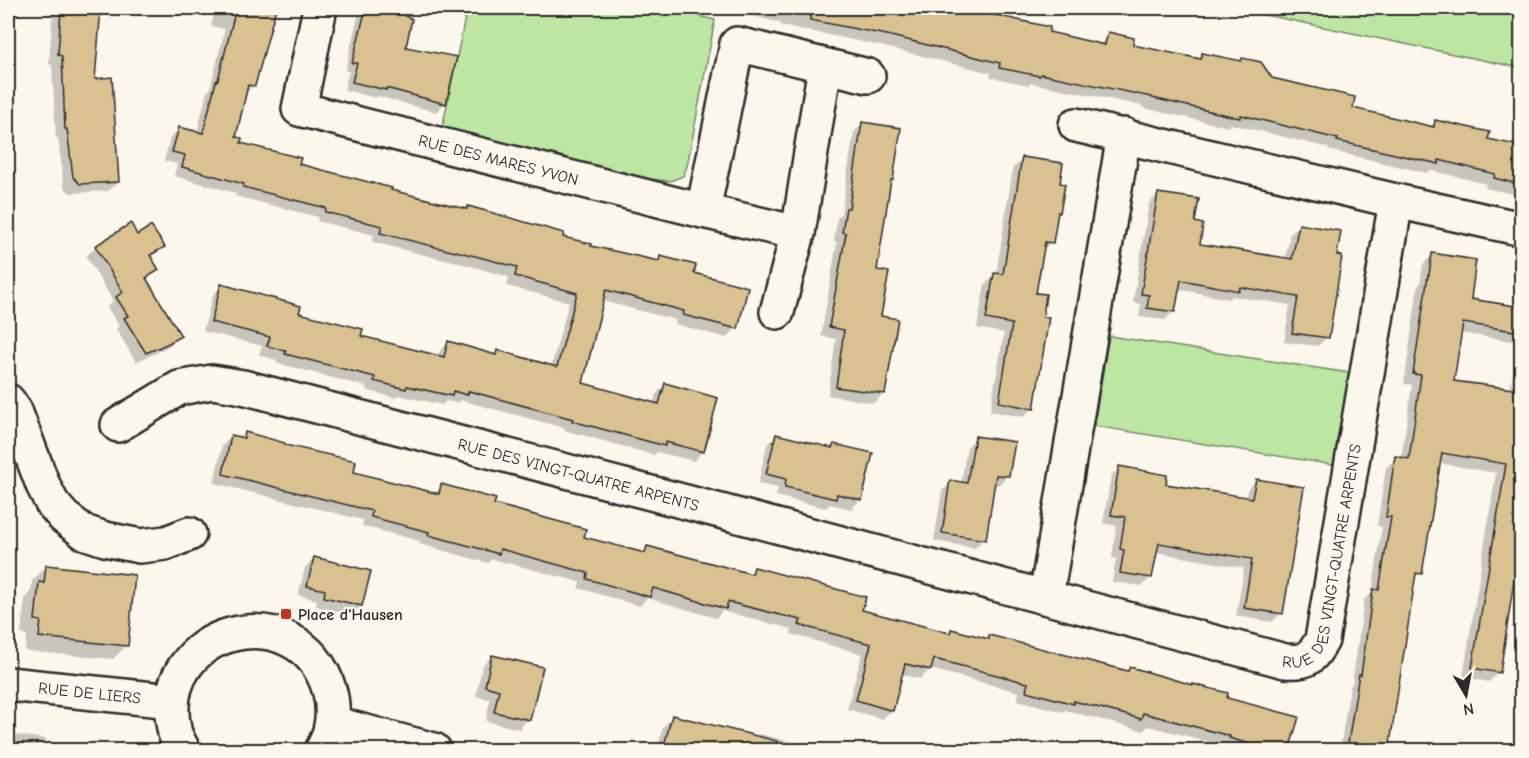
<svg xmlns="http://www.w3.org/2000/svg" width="1529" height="758" font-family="'Comic Neue',sans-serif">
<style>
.green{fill:#bde6a2;stroke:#748866;stroke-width:1.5}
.shadow{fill:#0003;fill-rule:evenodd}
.building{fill:#d9c190;stroke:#2b2b2b;stroke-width:1.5}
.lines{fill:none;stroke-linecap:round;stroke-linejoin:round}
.street-casing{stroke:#2b2b2b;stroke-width:38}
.secondary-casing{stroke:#2b2b2b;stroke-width:38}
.street{stroke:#fbf7ec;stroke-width:33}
.secondary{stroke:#fbf7ec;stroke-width:33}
.poi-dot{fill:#c8321e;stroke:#fbf7ec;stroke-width:2}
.labels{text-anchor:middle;stroke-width:4.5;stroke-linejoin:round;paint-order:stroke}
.street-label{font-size:16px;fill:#2b2b2b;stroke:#fbf7ec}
.poi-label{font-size:16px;font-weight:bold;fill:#2b2b2b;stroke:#fbf7ec;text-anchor:start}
</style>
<rect width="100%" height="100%" fill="#fbf7ec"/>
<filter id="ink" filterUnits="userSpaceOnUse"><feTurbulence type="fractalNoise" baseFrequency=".0167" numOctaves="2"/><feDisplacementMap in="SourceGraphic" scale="12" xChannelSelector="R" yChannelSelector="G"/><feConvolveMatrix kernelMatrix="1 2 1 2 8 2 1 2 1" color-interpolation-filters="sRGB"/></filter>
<g filter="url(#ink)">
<!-- green -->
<g class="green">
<path d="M467,8H665L715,20L687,166L683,176L670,181L651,179L442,129Z"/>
<path d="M1232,8H1521V68Z"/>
<path d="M1109,336L1349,373L1334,465L1094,426Z"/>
</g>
<!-- shadow -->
<g class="shadow">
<path d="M53,8H99L93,80L118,182L108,191L70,193L64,187L58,138H56L52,65L49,64Z"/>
<path d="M216,8H277L275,15L272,18L254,85L244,95L235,138L239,144L297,165L389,191L465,210L468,207L589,247L656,262L661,257L692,274L736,328L727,338L675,324L676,320L602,301L581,384L653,404L656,394L665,385L703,451L694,461L657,452L654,455L564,430L565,428L460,400L457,403L446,401L442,405L399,395L395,398L366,390L367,387L277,363V360L259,355L262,346L203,331L213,295L222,286L360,337L438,357L439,352L448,343L494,356L497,352L551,367L569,302L507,286L509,277L446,259L445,260L372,242L374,235L317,221L318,217L235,196L236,193L174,176L177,164L164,161L170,138L179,129L197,133L207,92L210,89L225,29L211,26Z"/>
<path d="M360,8H413L405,48L455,58L444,104L436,112L377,96L376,98L344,90L349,71H345Z"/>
<path d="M721,8H985L995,10L994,16L1048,33L1099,45L1109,34L1131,46L1198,60L1203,55L1351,109L1429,128L1436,121L1487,140L1522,148V196L1485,188L1486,184L1430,170L1427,173L1328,150L1329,148L1231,124L1229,127L1143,108V106L1031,83L1029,85L990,77L991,73L877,45L780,25L781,23Z"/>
<path d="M863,123L892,180L890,182L875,272L879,317L897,320L883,394L874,403L828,395L836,339L821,336L837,242L834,241L837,218L841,214L854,132Z"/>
<path d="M1023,159L1058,184L1059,212L1056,215L1051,242L1042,251L1034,294L1033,408L1023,417L990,411L1004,333L977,328L985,284L996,275L1013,168Z"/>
<path d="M1158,194L1193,223L1198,245L1285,260L1290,234L1299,225L1327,337L1318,346L1284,342L1290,305L1232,296L1229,299L1178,289L1174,311L1165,320L1139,317L1141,304L1133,303L1149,203Z"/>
<path d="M136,237L163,247L150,258L157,270L146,281L180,336L170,345L156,353L136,362L116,329L119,326L107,307L113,301L86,256L96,247Z"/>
<path d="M1433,255L1469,300L1522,309V525L1498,672L1489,682L1463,677L1496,473L1439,463L1420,573L1413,580L1387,750H1340L1350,686L1352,684L1364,600L1372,593L1382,527L1377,526L1386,468L1396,458L1401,459L1412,385L1404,384L1418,286L1420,284L1423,264ZM1460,333L1518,342L1510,390L1452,382Z"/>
<path d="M246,434L283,446L352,473L434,494L442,486L582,538L642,554L648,548L748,575L754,569L860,611L948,634L951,631L987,640L990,637L1127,672L1131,668L1225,699L1297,718L1288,750H1231L1221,748L1222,745L1148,726L1143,731L1065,710L1063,712L1017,700L1019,692L930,669L920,679L901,674L892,710L882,719L847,709L862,654L791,634L792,629L722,611L716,618L647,598L640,606L578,588L580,582L492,559L488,563L419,544L420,541L362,526L363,520L214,483L222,446L232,436L241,439Z"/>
<path d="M776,436L831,449L834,446L861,499L851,509L830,504L825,508L776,496L778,488L758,484L767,445Z"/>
<path d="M976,438L1007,476L998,485L993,484L984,539L975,548L934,541L942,491L951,482L961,483L967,447Z"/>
<path d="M1120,467L1164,485L1246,499L1247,490L1256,481L1281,613L1272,622L1236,616L1244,568L1155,552L1151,577L1142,586L1112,582L1116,558H1112L1116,526L1103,523L1111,476Z"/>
<path d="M314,558L361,606L352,615L316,606L317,600L298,595L305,568Z"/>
<path d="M46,567L127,645L113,659L25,651L27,635L21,634L25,598L31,591L32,581Z"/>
<path d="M492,656L528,719L519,729L486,721L490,699L476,696L482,666Z"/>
<path d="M672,717L757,737L760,734L807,746L806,750H657L663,727Z"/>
<path d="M8,734L46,739L45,750H8Z"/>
<path d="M139,742L142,750H122Z"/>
</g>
<!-- building -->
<g class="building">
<path d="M61,8H101L95,79L112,77L119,182L80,184L73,177L67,129H65L62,56L58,55Z"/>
<path d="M236,8H276L255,86L248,85L236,137L242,138L241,143L301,158L299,164L392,188L391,190L467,209L468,206L564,233L563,237L592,244L591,246L659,261L660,256L696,265L694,273L748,287L738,329L683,315L684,311L606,290L583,383L659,404L665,383L718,398L704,452L665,442V446L572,421L573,419L469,391L467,395L453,391L452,396L407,386L406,389L374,381L375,377L285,354L286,351L267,346L270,337L211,322L221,284L301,306L299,313L363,329L361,336L444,357L448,341L496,355L497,350L557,367L577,293L515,276L517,267L456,251L455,252L380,233L382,226L325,212L326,208L243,187L244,184L182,167L185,155L172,152L179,127L203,133L216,81L218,80Z"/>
<path d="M366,8H408L405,16L412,19L406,47L457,57L446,104L386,88V90L352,82L357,63H352Z"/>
<path d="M811,8H976V11L1050,27L1049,32L1105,45L1108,32L1134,38L1133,45L1201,59L1202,53L1241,61L1242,58L1261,62L1272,78L1355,97L1353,108L1434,127L1435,120L1490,132L1488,139L1521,146V185L1494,178L1495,174L1439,160V164L1337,141L1338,139L1241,115L1240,118L1152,98V97L1041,74L1040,76L999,68L1000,63L887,35L810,20Z"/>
<path d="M862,122L901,128L893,180H891L877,270L889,272L881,316L898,319L885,394L836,387L844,330L829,327L846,233L842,232L846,208H849Z"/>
<path d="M1022,157L1063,163L1060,183L1065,184L1060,213L1058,212L1053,243L1045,242L1036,293L1046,294L1043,317H1049L1034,409L999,402L1012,324L986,319L994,273L1003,274Z"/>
<path d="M1158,193L1199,199L1195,222L1203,224L1200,244L1292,259L1299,224L1341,231L1337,255L1342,256L1329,338L1292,333L1298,297L1240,287L1239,291L1181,280L1175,312L1147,308L1149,295L1141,294Z"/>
<path d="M131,223L137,235L151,226L165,247L150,255L159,270L146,278L181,336L167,344L146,353L124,318L128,316L116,297L123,292L95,246Z"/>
<path d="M1432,253L1476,260L1471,299L1521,307V332L1463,323L1454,381L1521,390V534L1500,673L1472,668L1506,464L1442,453L1422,574L1416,573L1389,750H1347L1359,674L1361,675L1373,589L1379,590L1391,517H1386L1395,456L1409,459L1421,375L1413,374L1428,275H1429Z"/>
<path d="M245,432L285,443V445L356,461L354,472L439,494L441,484L496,499L494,504L586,529L584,537L645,553L647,546L752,574L754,567L866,597L862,610L950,633L951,629L989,639V635L1128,671L1130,667L1193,685V684L1228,693L1227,698L1299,717L1289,750H1259L1260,747L1229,738L1230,736L1143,713L1141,719L1074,701V704L1026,691L1028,683L934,659L931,670L905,664L893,711L856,700L871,644L799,625L801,620L728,602L726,609L653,588L650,597L587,579L588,573L500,549L499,554L474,547L428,535L429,532L371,517L372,511L223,474L231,435L244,438Z"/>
<path d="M776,434L832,448L834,444L873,453L862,500L837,494L836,499L785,487L786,479L766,474Z"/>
<path d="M975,436L1015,442L1009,476L996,475L986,540L942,533L950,480L967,483Z"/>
<path d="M1119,466L1167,475L1166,484L1252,498L1256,479L1304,487L1283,614L1244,608L1252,559L1159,543L1152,578L1120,573L1124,550L1120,549L1125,517L1111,515Z"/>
<path d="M314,557L371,571L362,606L324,597L325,590L307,586Z"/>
<path d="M46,565L135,575L128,646L39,637L41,621L35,620L39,582L44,583Z"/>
<path d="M492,655L543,667L530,720L494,712L499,690L485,686Z"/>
<path d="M672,715L777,741L776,750H663Z"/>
</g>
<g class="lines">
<!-- street casing -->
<g class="street-casing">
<g id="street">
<path id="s1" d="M320,8L299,109L703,211L798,233"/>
<path d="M1076,125L1396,201L1522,229"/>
<path d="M703,211L737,44L868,76"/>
<path d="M777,312L798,233L825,66"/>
<path d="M8,401L15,411L43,485L52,503L64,517L84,532L105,539L140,546L166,543L189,534"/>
<path id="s2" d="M118,425L179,388L212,382L243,387L724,512L1285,661C1307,663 1311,659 1322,640L1396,201"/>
<path d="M1046,597L1124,135"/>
</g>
</g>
<!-- secondary casing -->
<g class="secondary-casing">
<g id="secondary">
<path id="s3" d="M8,684L172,701"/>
<path d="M332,723L434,750"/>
<path d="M183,750C180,744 175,736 174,729C153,628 299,591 329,689C335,709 333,732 322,750"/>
</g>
</g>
<!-- street -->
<use href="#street" class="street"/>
<!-- secondary -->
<use href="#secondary" class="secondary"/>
</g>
</g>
<!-- markers -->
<rect class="poi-dot" x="280" y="608" width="12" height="12" rx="3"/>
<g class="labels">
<!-- street labels -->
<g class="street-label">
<text dy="6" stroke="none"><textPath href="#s1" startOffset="309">RUE DES MARES YVON</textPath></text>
<text dy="6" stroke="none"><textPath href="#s2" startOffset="483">RUE DES VINGT-QUATRE ARPENTS</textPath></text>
<text dy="6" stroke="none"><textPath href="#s2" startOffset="1335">RUE DES VINGT-QUATRE ARPENTS</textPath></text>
<text dy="6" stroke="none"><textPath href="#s3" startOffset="82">RUE DE LIERS</textPath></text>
</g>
<!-- poi labels -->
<g class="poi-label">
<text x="298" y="620">Place d'Hausen</text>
</g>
</g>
<!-- margin -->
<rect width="1529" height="758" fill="none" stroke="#fbf7ec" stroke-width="30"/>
<rect x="15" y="15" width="1499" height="728" fill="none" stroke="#2b2b2b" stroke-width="2" filter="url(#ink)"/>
<!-- north arrow -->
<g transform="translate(1466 695) rotate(170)" stroke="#fbf7ec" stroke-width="4.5" paint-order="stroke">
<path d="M0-4.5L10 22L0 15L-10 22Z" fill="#2b2b2b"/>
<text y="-9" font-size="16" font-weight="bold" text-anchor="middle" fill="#2b2b2b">N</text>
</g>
</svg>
